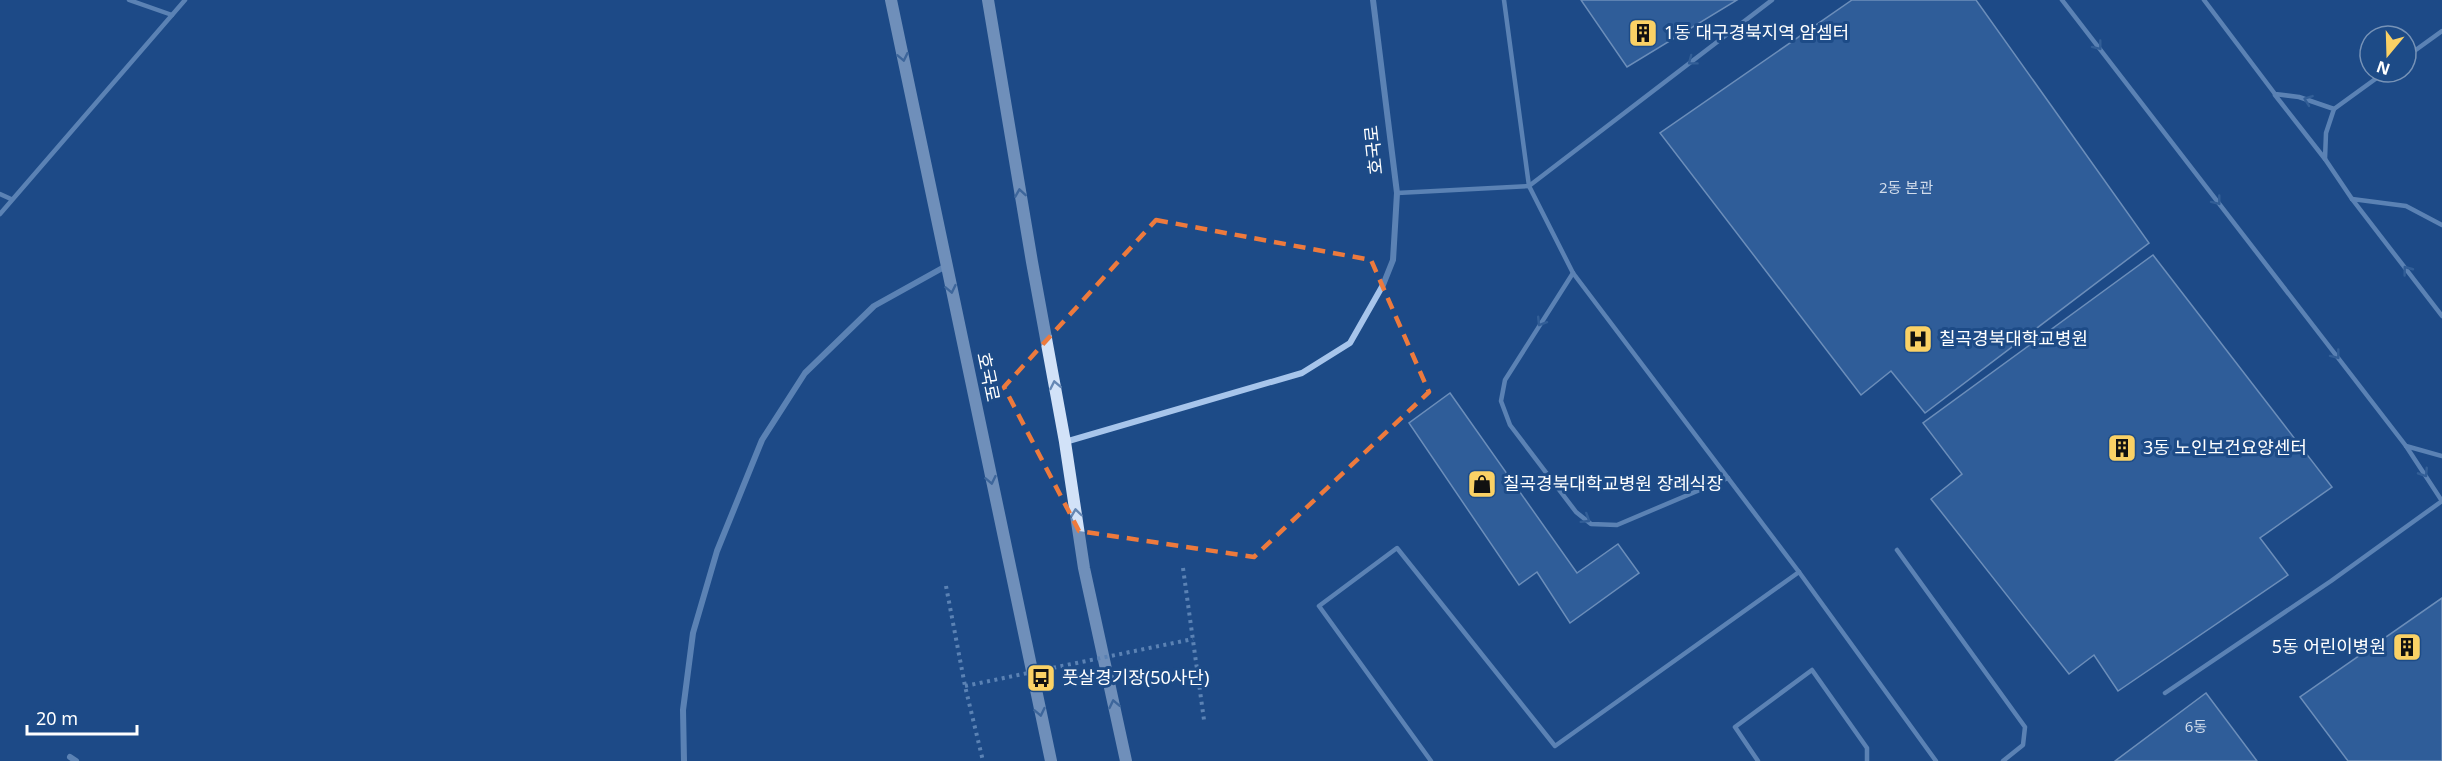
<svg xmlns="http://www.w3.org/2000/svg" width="2442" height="761" font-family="'Noto Sans','Noto Sans KR',sans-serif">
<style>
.building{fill:#4674b0;stroke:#cbdff8;stroke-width:1.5}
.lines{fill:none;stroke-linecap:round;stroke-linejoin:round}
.path{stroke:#a7c5eb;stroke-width:4;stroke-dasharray:3 4.5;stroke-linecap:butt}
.service{stroke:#a7c5eb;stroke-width:4.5}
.minor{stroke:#a7c5eb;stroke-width:6}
.secondary{stroke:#d2e2f8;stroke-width:12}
.path-bridge{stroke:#a7c5eb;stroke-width:4;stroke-dasharray:3 4.5;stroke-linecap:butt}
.oneway{stroke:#4d76aa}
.oneway2{stroke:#6587b4}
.marked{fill:none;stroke:#ed7a3d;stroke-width:4.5;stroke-dasharray:12 8;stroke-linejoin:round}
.labels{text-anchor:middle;stroke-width:6;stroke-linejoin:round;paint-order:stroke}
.number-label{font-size:15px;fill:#d1dceb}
.poi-label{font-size:18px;fill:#fff;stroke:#1d4b87;text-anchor:start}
.street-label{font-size:18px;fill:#fff;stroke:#1d4b87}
</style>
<rect width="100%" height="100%" fill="#1d4b87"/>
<!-- building -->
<g class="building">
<path d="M1581,0H1737L1627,67Z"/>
<path d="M1852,0H1976L2149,243L1925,413L1891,371L1861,395L1660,133Z"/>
<path d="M2153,255L2332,487L2260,538L2288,575L2118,691L2094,655L2069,674L1931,499L1962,474L1923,423Z"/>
<path d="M1450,393L1577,573L1618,544L1639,573L1570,623L1537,572L1519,585L1409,423Z"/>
<path d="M2442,598V761H2348L2300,697Z"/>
<path d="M2206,693L2257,761H2115Z"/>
</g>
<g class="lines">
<!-- path -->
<g class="path">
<path d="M1183,568L1204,720"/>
<path d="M946,586L965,686L983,761"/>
</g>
<!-- service -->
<g class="service">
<path d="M129,0L172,15"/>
<path d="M1772,0L1529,186L1573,273L1799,572L1936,761"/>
<path d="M2062,0L2406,446L2442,501"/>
<path d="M2204,0L2275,94L2299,97L2334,109L2326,133L2325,159L2352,199L2442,316"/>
<path d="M2406,57L2442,31"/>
<path d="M2275,95L2325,159"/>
<path d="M2334,109L2385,72"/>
<path d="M1397,193L1529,186L1504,0"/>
<path d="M0,194L11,199"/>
<path d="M2352,199L2406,206L2442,225"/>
<path d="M0,214L185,0"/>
<path d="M1573,273L1505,380L1501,401L1510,425L1576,512L1591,524L1617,525L1728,478"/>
<path d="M2406,446L2442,456"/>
<path d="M1897,550L2025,727L2023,745L2003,761"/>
<path d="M2165,693L2331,581L2442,501"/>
<path d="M1431,761L1319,606L1397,548L1555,746L1799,572"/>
<path d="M1758,761L1735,727L1812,670L1867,748V761"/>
</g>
<!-- minor -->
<g class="minor">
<path d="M1065,442L1302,373L1350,343L1383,285L1393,260L1397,193L1373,0"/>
<path d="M70,757L76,761"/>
<path d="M684,761L683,710L693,633L717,551L762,440L805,373L874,306L946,266"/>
</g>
<!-- secondary -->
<g class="secondary">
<path d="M891,0L1051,761"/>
<path d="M988,0L1032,262L1065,442L1084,568L1126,761"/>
</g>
<!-- path-bridge -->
<path class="path-bridge" d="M965,686L1193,639"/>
</g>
<!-- one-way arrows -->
<defs><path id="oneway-chevron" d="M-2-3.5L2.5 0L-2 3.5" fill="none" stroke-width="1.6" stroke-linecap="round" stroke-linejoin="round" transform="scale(1.5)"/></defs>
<g class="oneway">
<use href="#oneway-chevron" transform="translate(2098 46) rotate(52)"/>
<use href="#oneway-chevron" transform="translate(1692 61) rotate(143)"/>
<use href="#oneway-chevron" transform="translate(2308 100) rotate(-160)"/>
<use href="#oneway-chevron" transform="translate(2217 201) rotate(52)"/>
<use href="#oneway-chevron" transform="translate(2407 270) rotate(-127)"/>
<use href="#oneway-chevron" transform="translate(1541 322) rotate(122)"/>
<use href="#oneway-chevron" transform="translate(2336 355) rotate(52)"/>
<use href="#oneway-chevron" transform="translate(2424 473) rotate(57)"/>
<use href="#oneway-chevron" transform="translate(1586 519) rotate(32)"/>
</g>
<g class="oneway2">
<use href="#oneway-chevron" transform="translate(903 57) rotate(78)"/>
<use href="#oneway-chevron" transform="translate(1020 193) rotate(-99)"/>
<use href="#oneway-chevron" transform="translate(951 289) rotate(78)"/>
<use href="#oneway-chevron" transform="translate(1055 385) rotate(-101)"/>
<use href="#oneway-chevron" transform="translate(991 480) rotate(78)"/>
<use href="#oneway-chevron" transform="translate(1076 513) rotate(-98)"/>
<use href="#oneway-chevron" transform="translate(1114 704) rotate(-102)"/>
<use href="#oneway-chevron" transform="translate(1040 712) rotate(78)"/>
</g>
<!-- marked area -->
<path d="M0 0H2442V761H0ZM1156,220L1371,260L1429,392L1254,557L1079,531L1004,387Z" fill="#1d4b87" fill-opacity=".55" fill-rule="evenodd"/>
<path class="marked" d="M1156,220L1371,260L1429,392L1254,557L1079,531L1004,387Z"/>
<!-- icons -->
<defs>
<g id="building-square" transform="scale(1.5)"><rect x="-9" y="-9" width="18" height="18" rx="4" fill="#fad165" stroke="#1d4b87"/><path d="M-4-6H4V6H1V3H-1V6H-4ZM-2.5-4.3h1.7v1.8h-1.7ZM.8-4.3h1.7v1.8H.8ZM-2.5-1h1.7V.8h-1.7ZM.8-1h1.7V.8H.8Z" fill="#111"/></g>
<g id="hospital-square" transform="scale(1.5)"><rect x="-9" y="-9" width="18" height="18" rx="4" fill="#fad165" stroke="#1d4b87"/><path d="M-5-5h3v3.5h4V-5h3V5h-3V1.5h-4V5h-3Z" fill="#111"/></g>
<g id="shop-square" transform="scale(1.5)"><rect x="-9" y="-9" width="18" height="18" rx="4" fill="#fad165" stroke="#1d4b87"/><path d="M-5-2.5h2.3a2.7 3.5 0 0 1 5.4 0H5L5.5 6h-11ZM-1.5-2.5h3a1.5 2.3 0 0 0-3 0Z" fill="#111"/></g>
<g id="bus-square" transform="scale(1.5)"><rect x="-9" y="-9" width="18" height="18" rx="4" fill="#fad165" stroke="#1d4b87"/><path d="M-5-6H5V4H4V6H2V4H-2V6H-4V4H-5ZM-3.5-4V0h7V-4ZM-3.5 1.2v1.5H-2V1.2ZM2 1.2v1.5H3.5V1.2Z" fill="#111"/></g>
</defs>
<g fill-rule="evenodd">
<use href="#building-square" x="1643" y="33"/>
<use href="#hospital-square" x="1918" y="339"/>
<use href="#building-square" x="2122" y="448"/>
<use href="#shop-square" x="1482" y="484"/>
<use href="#building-square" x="2407" y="647"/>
<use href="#bus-square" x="1041" y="678"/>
</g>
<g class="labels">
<!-- number labels -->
<g class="number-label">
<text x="1906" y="193">2동 본관</text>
<text x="2196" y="732">6동</text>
</g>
<!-- poi labels -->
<g class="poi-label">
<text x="1664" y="39">1동 대구경북지역 암셈터</text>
<text x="1939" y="345">칠곡경북대학교병원</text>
<text x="2143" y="454">3동 노인보건요양센터</text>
<text x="1503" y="490">칠곡경북대학교병원 장례식장</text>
<text x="2386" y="653" text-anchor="end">5동 어린이병원</text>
<text x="1062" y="684">풋살경기장(50사단)</text>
</g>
<!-- street labels -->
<g class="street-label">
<text transform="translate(1374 150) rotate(-96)" y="6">호국로</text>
<text transform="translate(988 377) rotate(78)" y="6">호국로</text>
</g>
</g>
<!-- north arrow -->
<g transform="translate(2388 54) rotate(199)"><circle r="28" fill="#1d4b87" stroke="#7793b7" stroke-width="1.5"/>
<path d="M0-4.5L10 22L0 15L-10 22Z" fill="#fad165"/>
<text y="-9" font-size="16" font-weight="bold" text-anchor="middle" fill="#ffffff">N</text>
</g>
<!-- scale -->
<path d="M27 725v9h110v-9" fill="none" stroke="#ffffff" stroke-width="3"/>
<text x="36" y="725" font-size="18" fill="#ffffff" stroke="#1d4b87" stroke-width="4.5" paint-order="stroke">20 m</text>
</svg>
